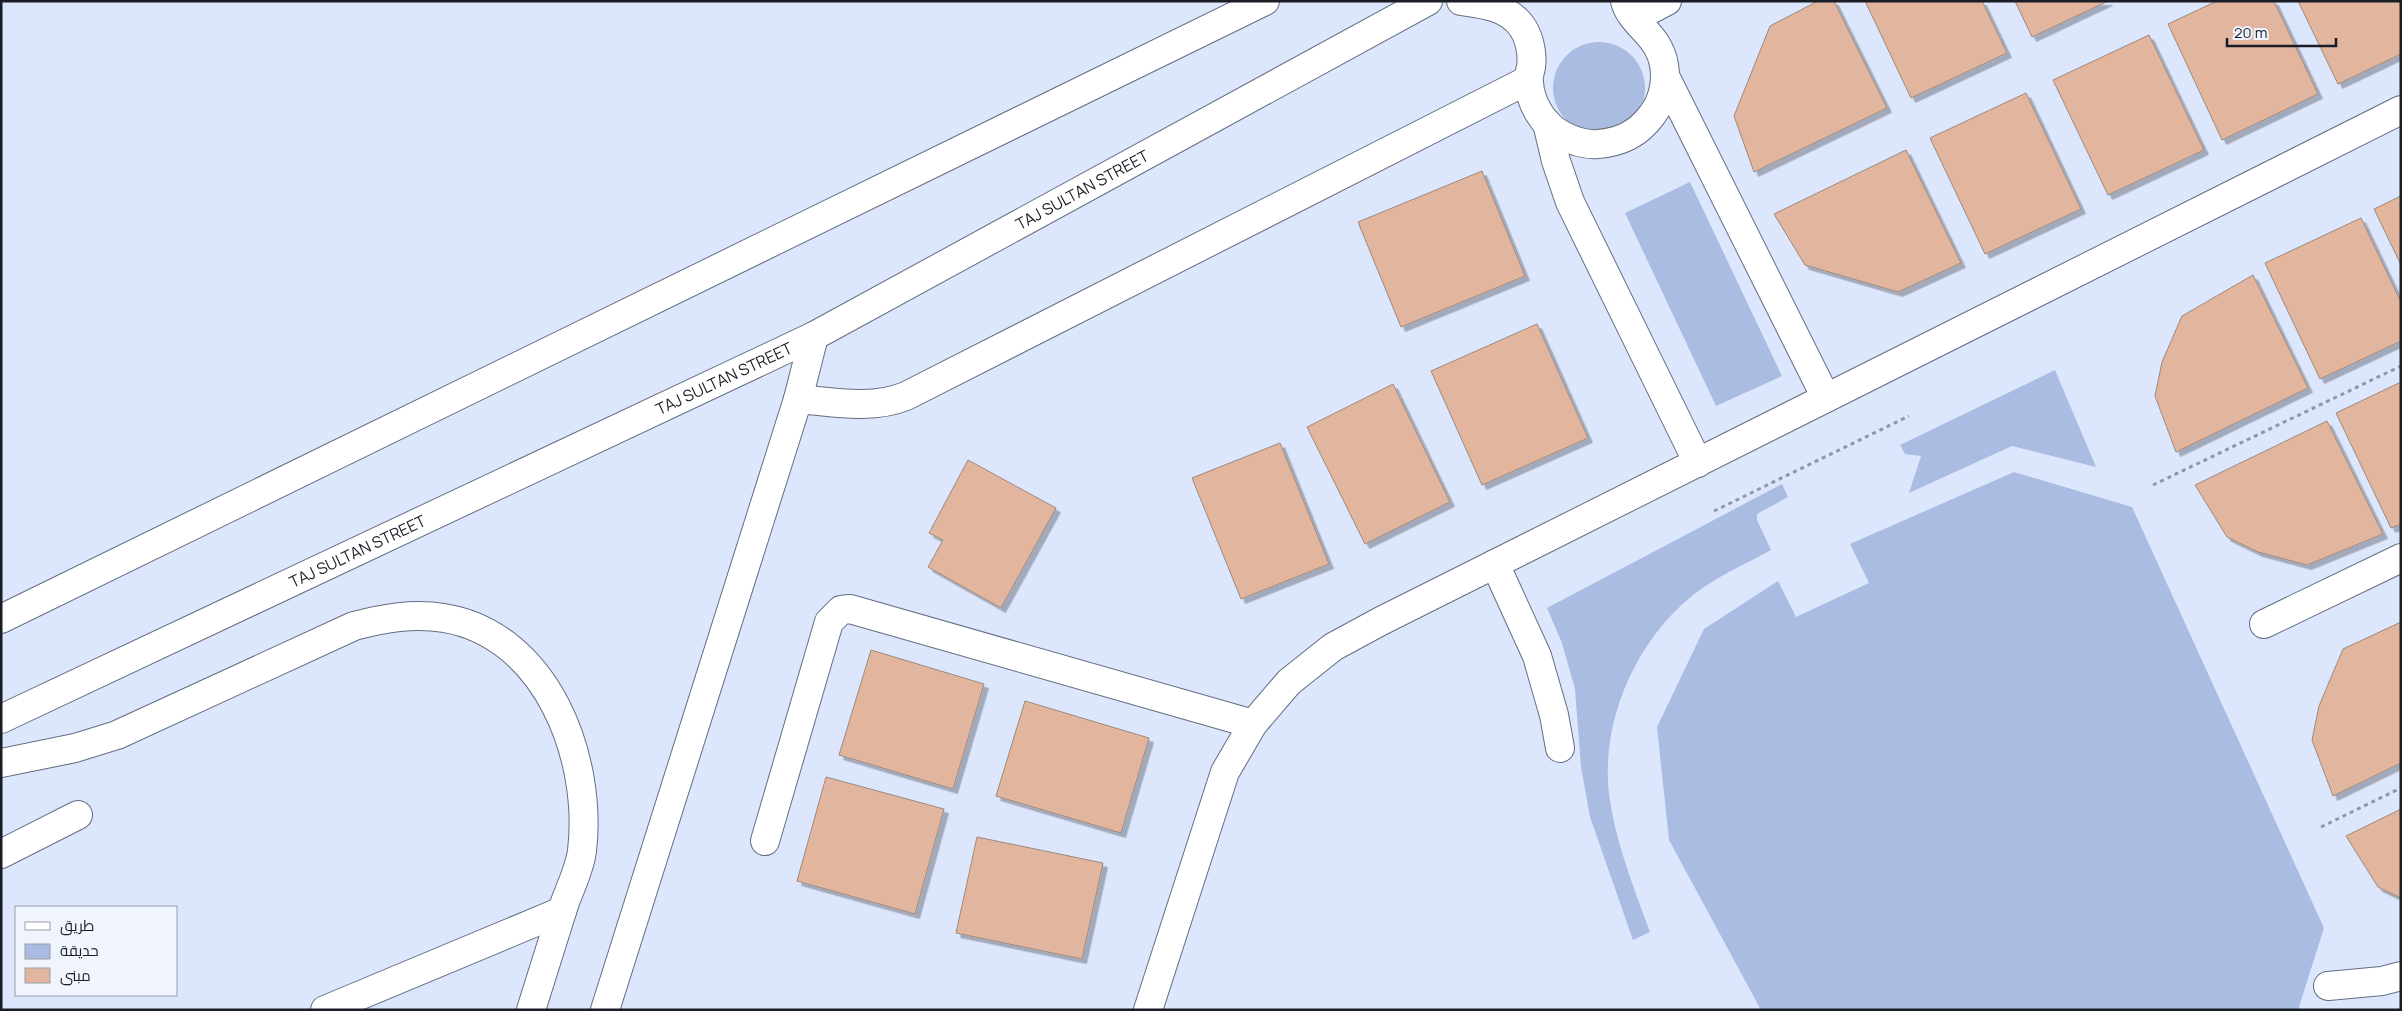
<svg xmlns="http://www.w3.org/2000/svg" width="2402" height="1011" font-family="Manrope,Cairo,sans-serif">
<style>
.green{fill:#aabce1}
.building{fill:#e2b69e;stroke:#9d887c;filter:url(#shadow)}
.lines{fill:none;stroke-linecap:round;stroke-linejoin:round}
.minor-casing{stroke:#646e81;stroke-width:30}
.major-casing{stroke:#646e81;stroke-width:30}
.path{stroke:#8f97a7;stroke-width:3;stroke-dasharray:4 4;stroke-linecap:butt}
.minor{stroke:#fff;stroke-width:28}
.major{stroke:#fff;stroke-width:28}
.labels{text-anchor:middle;stroke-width:4.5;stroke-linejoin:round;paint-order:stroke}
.street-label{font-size:16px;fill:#1a1d25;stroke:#f0f4fd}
</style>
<defs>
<filter id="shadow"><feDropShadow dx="4.5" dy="4.5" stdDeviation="0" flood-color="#0004"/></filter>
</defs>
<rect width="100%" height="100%" fill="#dce7fd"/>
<!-- green -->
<g class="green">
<circle cx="1599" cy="88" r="46"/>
<path d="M1690,182L1782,376L1716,406L1625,213Z"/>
<path d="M2055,370L2096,467L2012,446L1909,493L1921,456L1905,454L1900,445Z"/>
<path d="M2014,472L2132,507L2324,928L2298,1010H1761L1669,840L1657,727L1704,629L1778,581L1796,617L1869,583L1850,544Z"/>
<path d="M1782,484L1788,497L1757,514V520L1771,550C1749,562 1725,573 1704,587C1640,631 1600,717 1609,794C1615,841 1634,888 1650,932L1633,940L1590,817L1581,767L1575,689L1562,643L1547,608Z"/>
</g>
<!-- building -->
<g class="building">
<path d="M1818,1H1834L1887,108L1754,172L1734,116L1770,26Z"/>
<path d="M1865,1H1982L2007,53L1911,98Z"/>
<path d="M2015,1H2108L2032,37Z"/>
<path d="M2217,1H2274L2318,94L2222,140L2168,24Z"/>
<path d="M2298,1H2401V54L2338,84Z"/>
<path d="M2149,35L2204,150L2108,195L2053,80Z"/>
<path d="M2026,93L2081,209L1985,254L1930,138Z"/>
<path d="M1906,150L1961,263L1898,292L1805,265L1774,214Z"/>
<path d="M1482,171L1525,276L1401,327L1358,222Z"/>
<path d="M2401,196V265L2374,209Z"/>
<path d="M2361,218L2401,302V341L2320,379L2265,263Z"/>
<path d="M2253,275L2308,388L2176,452L2155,396L2162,362L2182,316Z"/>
<path d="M1537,324L1588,438L1482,485L1431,371Z"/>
<path d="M2401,382V524L2391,528L2336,413Z"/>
<path d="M1393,384L1450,502L1365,544L1307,427Z"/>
<path d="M2327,421L2383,534L2307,565L2258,552L2227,537L2195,485Z"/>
<path d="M1280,443L1329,564L1241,599L1192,478Z"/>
<path d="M968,460L1056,508L1001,608L928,567L943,540L929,533Z"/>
<path d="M2401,622V763L2333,796L2312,740L2319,706L2343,649Z"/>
<path d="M871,650L984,684L953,789L839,755Z"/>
<path d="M1025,701L1149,738L1121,833L996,796Z"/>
<path d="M826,777L944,809L915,914L797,881Z"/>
<path d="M2401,809V898L2378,887L2346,836Z"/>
<path d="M977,837L1103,863L1082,959L956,933Z"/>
</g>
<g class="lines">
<!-- minor casing -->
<g class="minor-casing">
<g id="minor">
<path d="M1461,1C1482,4 1505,6 1520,24C1529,35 1533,53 1531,67C1530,72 1528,77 1529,82C1530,103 1543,125 1562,135C1573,141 1585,145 1598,144C1621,142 1638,134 1652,115C1663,101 1667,81 1664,65C1659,34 1631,25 1625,1"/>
<path d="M1635,18L1667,1"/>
<path d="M1665,76L1826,398"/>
<path d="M1547,123L1556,161L1570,202L1698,463"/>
<path d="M798,399C833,402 872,410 906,396L1528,80"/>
<path d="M1495,564L1537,656L1554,715L1560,748"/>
<path d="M2264,624L2401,558"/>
<path d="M1,763L75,748L117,735L354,626C385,618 413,613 444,618C547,635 593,758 582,851C580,868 570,888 564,905C553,940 542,975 531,1010"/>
<path d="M765,841L829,622L841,610L850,609L1253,724"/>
<path d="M1,854L78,815"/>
<path d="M2328,986L2382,981L2401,976"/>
<path d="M325,1010L562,911"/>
<path d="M605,1010L798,399L814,336"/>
<path d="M1148,1010L1225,772L1253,724L1289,682L1333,647L1381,621L2401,110"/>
</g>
</g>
<!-- major casing -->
<g class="major-casing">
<g id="major">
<path d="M1,619L1265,1"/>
<path id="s1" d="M1,719L814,336L1428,1"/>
</g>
</g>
<!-- path -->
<g class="path">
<path d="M2153,485L2401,366"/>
<path d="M1714,511L1909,416"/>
<path d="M2321,827L2401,788"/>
</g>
<!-- minor -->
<use href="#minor" class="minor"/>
<!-- major -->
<use href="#major" class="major"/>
</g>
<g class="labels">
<!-- street labels -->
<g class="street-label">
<text dy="6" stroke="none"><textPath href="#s1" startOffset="1204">TAJ SULTAN STREET</textPath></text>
<text dy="6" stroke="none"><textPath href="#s1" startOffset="799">TAJ SULTAN STREET</textPath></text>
<text dy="6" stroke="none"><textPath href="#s1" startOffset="394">TAJ SULTAN STREET</textPath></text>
</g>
</g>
<!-- border -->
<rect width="2402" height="1011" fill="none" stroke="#1a1d25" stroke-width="5"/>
<!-- legend -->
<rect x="15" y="906" width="162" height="90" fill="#f0f4fd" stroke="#9a9ea7"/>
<rect x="25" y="922" width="25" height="8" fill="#ffffff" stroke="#9a9ea7"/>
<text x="60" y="931" font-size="15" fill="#1a1d25">طريق</text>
<rect x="25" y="944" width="25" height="15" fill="#aabce1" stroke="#9a9ea7"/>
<text x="60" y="956" font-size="15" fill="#1a1d25">حديقة</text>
<rect x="25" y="968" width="25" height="15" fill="#e2b69e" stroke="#9a9ea7"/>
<text x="60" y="981" font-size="15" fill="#1a1d25">مبنى</text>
<!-- scale -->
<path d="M2227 38v8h109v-8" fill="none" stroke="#1a1d25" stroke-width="2.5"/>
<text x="2234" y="38" font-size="15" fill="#1a1d25" stroke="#f0f4fd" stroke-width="4" paint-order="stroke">20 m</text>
</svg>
